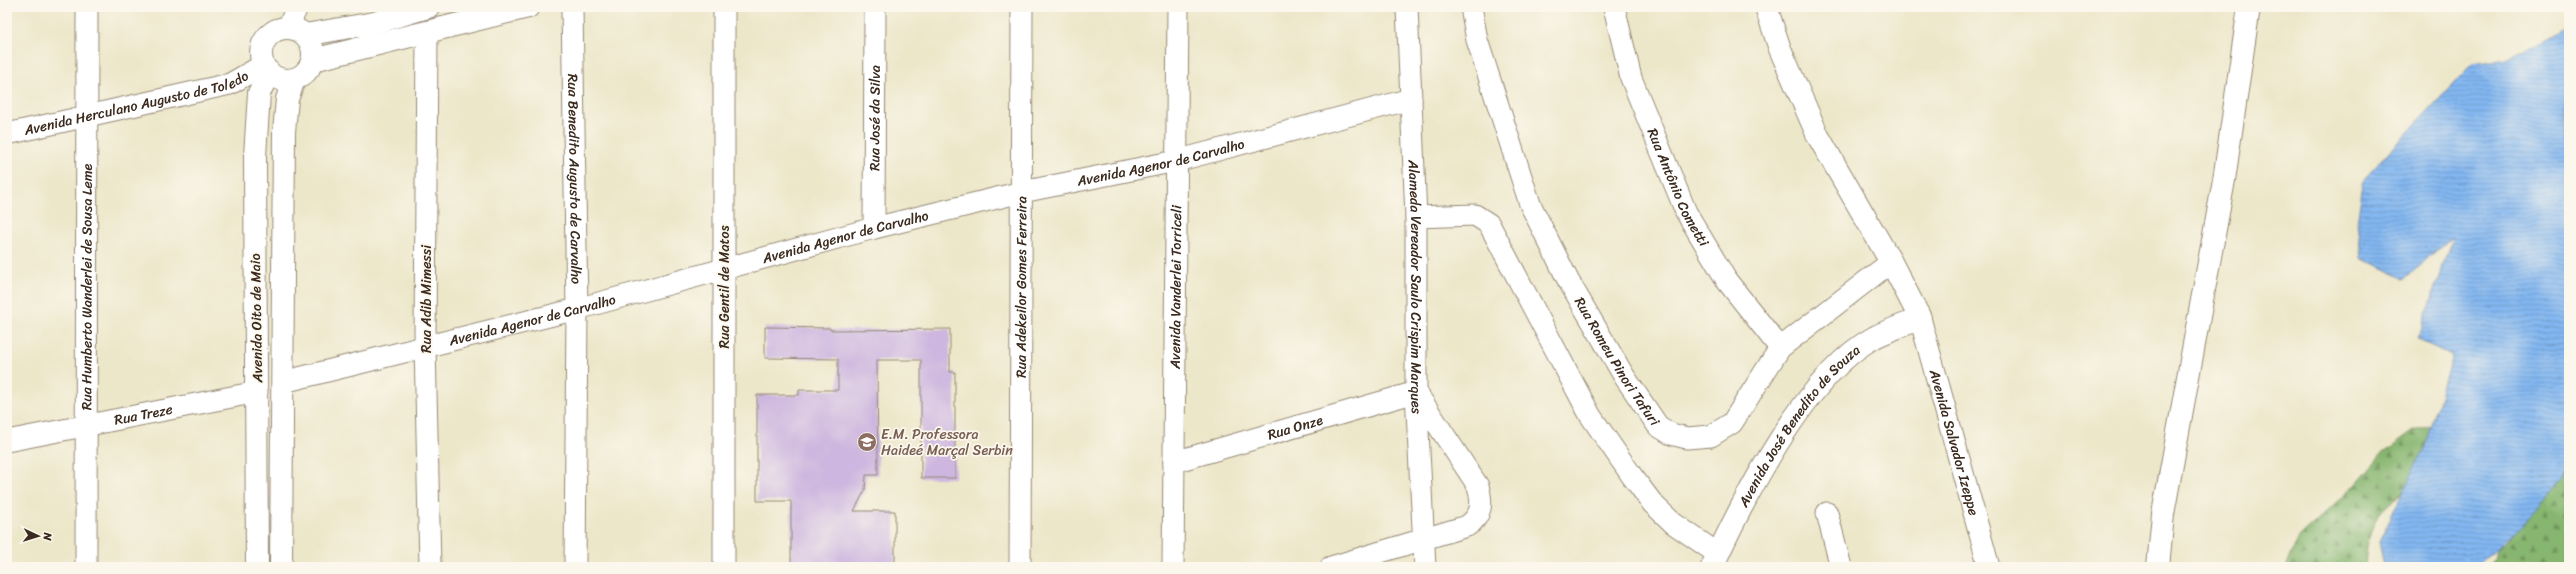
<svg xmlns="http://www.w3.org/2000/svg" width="2576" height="574" font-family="Sriracha,sans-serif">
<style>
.forest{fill:url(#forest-firs);stroke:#617046}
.water{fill:url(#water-rules);stroke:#5f7088}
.building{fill:#cdb6df}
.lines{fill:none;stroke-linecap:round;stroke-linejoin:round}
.minor-casing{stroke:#948874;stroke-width:23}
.tertiary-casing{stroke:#948874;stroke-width:24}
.minor{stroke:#fff;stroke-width:21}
.tertiary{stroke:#fff;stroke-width:22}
.labels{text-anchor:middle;stroke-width:3.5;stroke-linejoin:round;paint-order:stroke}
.street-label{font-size:14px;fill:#3b2a1e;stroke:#fbf7ec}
.education-label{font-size:14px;fill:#785e54;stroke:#fbf7ec;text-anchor:start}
</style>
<defs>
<pattern id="forest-firs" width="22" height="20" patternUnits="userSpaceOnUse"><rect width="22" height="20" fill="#87b66f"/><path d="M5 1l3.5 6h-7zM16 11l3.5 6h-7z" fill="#70945b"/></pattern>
<pattern id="water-rules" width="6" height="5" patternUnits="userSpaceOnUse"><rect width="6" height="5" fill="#83b7f1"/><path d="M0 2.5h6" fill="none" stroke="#6c95c3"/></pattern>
</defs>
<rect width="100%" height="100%" fill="#fbf7ec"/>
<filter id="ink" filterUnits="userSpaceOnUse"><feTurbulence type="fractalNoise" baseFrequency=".025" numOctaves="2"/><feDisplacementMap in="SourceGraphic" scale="8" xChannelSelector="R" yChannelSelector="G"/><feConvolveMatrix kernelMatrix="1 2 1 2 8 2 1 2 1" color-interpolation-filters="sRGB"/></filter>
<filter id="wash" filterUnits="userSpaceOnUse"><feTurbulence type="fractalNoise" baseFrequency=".012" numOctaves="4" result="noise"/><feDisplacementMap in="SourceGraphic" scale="16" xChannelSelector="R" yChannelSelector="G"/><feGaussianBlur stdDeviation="0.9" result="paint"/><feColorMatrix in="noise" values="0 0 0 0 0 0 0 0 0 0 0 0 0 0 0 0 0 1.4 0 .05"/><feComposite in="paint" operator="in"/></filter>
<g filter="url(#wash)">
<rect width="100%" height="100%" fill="#ede7ca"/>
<!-- forest -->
<g class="forest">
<path d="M2435,425L2424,479C2380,508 2369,513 2365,567H2286L2298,538L2355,485L2381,455L2414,431Z"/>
<path d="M2569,442V567H2489L2494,561L2496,550L2508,541L2546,488Z"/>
</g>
<!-- water -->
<path class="water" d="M2569,27V467L2565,479L2515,532L2477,567H2384L2379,542L2427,441L2452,355L2418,340L2453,236L2404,279L2361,257L2357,222L2364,179L2472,64L2507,59Z"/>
<g id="blocks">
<!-- building -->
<path class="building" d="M765,327L830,328V330L950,329V372H955V478H921V360H877L878,475H866L865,490L854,511H895V567H791V501H757V395H799V390H838V359L765,358Z"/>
</g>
</g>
<g filter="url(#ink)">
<use href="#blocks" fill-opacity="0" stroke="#948874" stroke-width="1"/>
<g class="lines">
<!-- minor casing -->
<g class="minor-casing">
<g id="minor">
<path id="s1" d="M572,7L577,309L575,567"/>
<path id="s2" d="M1407,7L1416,217V392L1425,567"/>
<path id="s3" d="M1471,7L1477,40L1530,204L1568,280L1624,376L1658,426L1671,434L1687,438L1711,436L1732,423L1780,348L1891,262"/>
<path id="s4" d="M1614,7L1631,78L1686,212L1727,281L1780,348"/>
<path d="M288,28L297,7"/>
<path d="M427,32L425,346L430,567"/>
<path id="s5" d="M7,134L230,84L263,65"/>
<path d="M1416,217L1475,215L1489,224L1590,415L1632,476L1653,504L1673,523L1718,554"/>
<path id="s6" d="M874,228L875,7"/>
<path id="s7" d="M1920,318L1989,567"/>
<path id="s8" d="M283,382L577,309L874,228L1022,192L1176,161L1411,99"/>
<path id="s9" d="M7,441L257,392"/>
<path id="s10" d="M1174,462L1416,392L1478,486C1483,503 1482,516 1467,526L1331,567"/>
<path d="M1827,513L1841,567"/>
<path id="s11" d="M86,567L87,7"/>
<path d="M724,567V7"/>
<path id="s12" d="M1020,567L1022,7"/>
<path id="s13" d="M1173,567L1178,7"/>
</g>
</g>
<!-- tertiary casing -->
<g class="tertiary-casing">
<g id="tertiary">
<circle cx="287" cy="54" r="26"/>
<path d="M305,35L374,23L428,7"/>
<path d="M313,60L528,7"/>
<path d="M257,567L255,156L259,93L269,72"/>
<path d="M281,567L284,132L287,99L294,80"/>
<path id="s14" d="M1712,567C1744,498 1807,373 1875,337C1889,330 1905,325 1920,318L1891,262L1818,136L1780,49L1766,7"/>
<path d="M2158,567L2163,514L2224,180L2249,7"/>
</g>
</g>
<!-- minor -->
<use href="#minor" class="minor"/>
<!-- tertiary -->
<use href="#tertiary" class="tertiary"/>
</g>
</g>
<!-- icons -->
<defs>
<g id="school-disc" transform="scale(1)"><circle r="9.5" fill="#8d6e63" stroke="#fbf7ec"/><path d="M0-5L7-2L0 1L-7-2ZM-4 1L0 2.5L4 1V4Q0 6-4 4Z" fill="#fff"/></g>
</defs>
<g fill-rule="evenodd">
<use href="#school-disc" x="867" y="442"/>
</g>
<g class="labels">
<!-- street labels -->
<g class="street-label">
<text dy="5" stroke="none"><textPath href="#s5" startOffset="133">Avenida Herculano Augusto de Toledo</textPath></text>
<text dy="5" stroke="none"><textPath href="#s6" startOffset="110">Rua José da Silva</textPath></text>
<text dy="5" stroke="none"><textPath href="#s8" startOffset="905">Avenida Agenor de Carvalho</textPath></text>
<text dy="5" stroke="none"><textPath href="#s1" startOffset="172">Rua Benedito Augusto de Carvalho</textPath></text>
<text dy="5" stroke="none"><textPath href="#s4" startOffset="192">Rua Antônio Cometti</textPath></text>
<text dy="5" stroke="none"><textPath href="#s8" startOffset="581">Avenida Agenor de Carvalho</textPath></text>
<text dy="5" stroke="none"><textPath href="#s11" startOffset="280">Rua Humberto Wanderlei de Sousa Leme</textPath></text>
<text transform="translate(724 287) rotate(-90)" y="5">Rua Gentil de Matos</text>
<text dy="5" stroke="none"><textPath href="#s12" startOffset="280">Rua Adekeilor Gomes Ferreira</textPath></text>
<text dy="5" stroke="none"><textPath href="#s13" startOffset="280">Avenida Vanderlei Torriceli</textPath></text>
<text dy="5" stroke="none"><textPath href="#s2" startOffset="280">Alameda Vereador Saulo Crispim Marques</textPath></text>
<text transform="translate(426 299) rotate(-90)" y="5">Rua Adib Mimessi</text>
<text transform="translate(256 318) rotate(-91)" y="5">Avenida Oito de Maio</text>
<text dy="5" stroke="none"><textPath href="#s8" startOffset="257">Avenida Agenor de Carvalho</textPath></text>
<text dy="5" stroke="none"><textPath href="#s3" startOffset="386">Rua Romeu Pinori Tafuri</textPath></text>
<text dy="5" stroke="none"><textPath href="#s9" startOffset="139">Rua Treze</textPath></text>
<text dy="5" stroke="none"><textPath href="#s10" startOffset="126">Rua Onze</textPath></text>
<text dy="5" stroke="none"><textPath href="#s14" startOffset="167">Avenida José Benedito de Souza</textPath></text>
<text dy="5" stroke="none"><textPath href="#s7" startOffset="129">Avenida Salvador Izeppe</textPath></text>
</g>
<!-- education labels -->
<g class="education-label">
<text x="881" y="439">E.M. Professora<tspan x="881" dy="16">Haideé Marçal Serbin</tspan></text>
</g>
</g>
<!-- margin -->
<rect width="2576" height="574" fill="none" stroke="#fbf7ec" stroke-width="24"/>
<!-- north arrow -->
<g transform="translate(38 536) rotate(94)" stroke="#fbf7ec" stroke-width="3" paint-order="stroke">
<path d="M0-3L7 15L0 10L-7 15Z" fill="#3b2a1e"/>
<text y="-6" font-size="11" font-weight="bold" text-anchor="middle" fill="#3b2a1e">N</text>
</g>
</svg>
